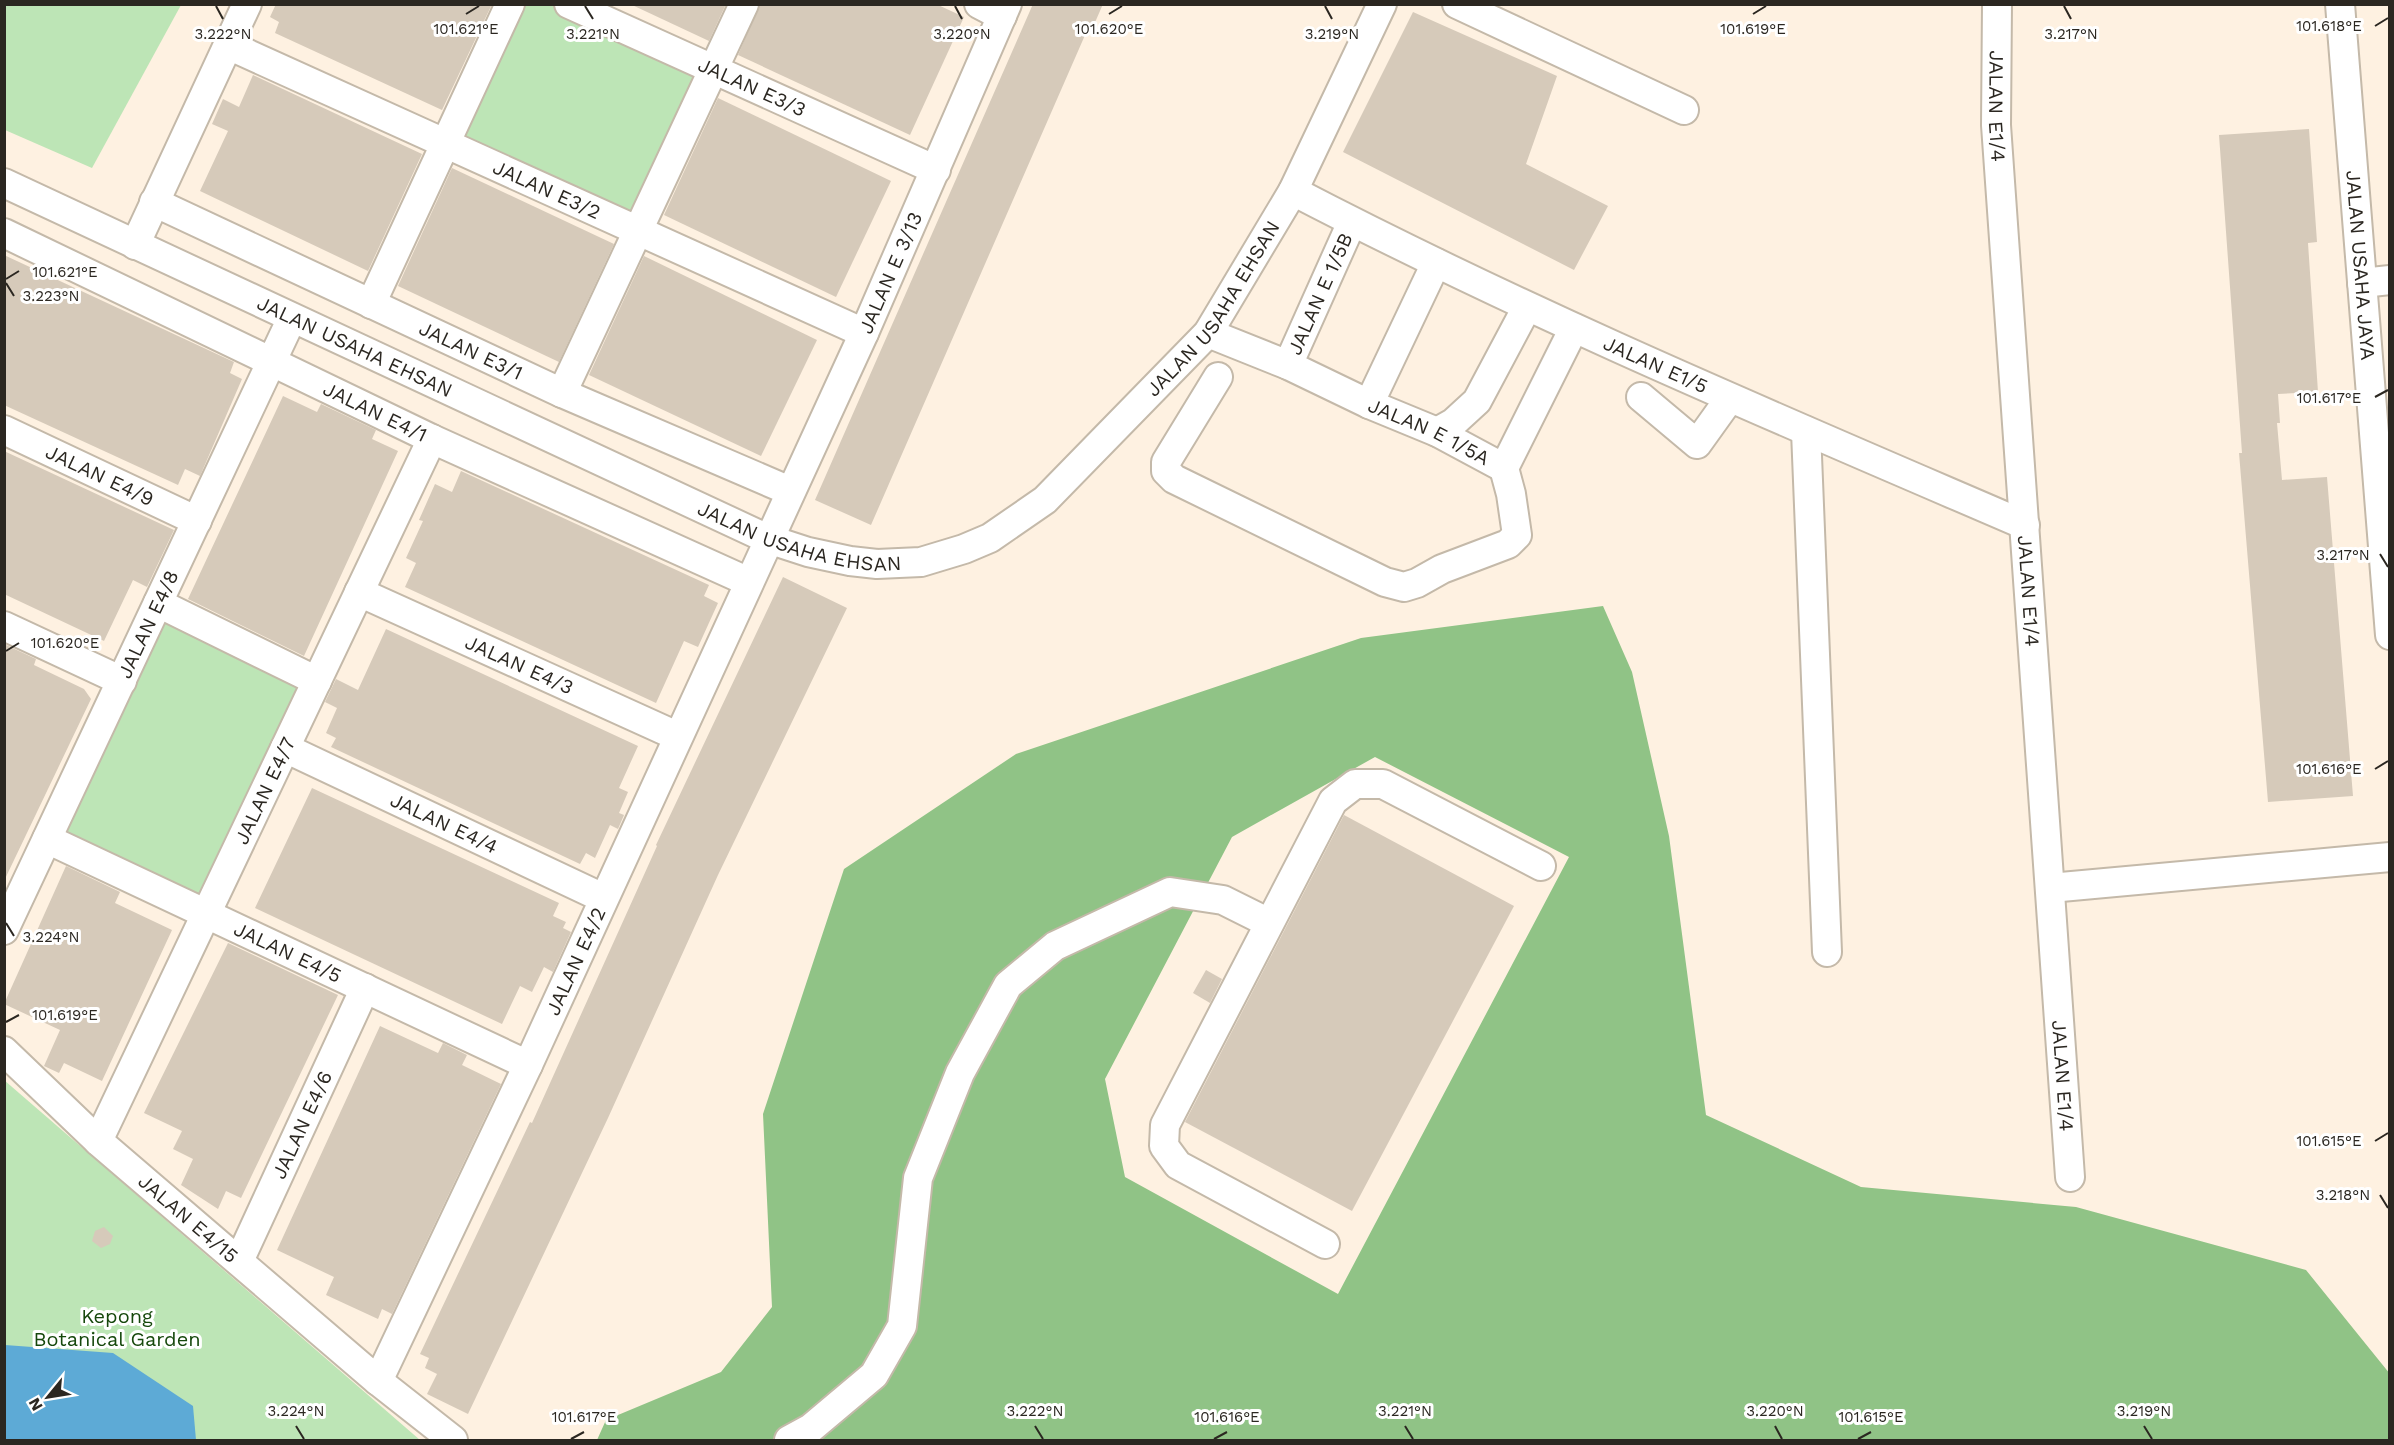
<svg xmlns="http://www.w3.org/2000/svg" width="2394" height="1445" font-family="'Work Sans',sans-serif">
<style>
.green{fill:#bde5b6}
.forest{fill:#90c386;fill-rule:evenodd}
.water{fill:#5daad6}
.building{fill:#d6caba}
.lines{fill:none;stroke-linecap:round;stroke-linejoin:round}
.minor-casing{stroke:#c4b9a9;stroke-width:32}
.minor{stroke:#fff;stroke-width:28}
.ticks{fill:none;stroke:#2b2721;stroke-width:2}
.labels{text-anchor:middle;stroke-width:6;stroke-linejoin:round;paint-order:stroke}
.street-label{font-size:20px;fill:#2b2721;stroke:#fff}
.park-label{font-size:20px;fill:#16480c;stroke:#fff}
.ticks-label{font-size:15px;text-anchor:middle;fill:#2b2721;stroke:#fff;stroke-width:6;stroke-linejoin:round;paint-order:stroke}
</style>
<rect width="100%" height="100%" fill="#fef1e1"/>
<!-- green -->
<g class="green">
<path d="M5,4L181,5L92,168L5,130Z"/>
<path d="M510,5H569L714,70L638,231L445,144Z"/>
<path d="M158,603L317,681L206,914L48,839Z"/>
<path d="M4,1080L420,1440H5Z"/>
</g>
<!-- forest -->
<path class="forest" d="M1603,606L1632,672L1669,836L1706,1115L1861,1187L2076,1207L2306,1270L2390,1374L2389,1440H597L606,1420L721,1372L772,1307L763,1114L844,869L1016,754L1361,638ZM1375,757L1569,857L1338,1294L1125,1177L1105,1079L1232,837Z"/>
<!-- water -->
<path class="water" d="M5,1345L113,1353L193,1406L196,1440H5Z"/>
<!-- building -->
<g class="building">
<path d="M276,4H492L442,110L275,33L279,22L270,17Z"/>
<path d="M630,4H726L709,41Z"/>
<path d="M760,4H936L964,17L910,135L738,55Z"/>
<path d="M1033,4H1103L1093,27L1089,26L871,525L815,500Z"/>
<path d="M1413,12L1557,76L1526,164L1608,206L1574,270L1343,152Z"/>
<path d="M253,75L422,154L368,271L200,191L228,131L212,124L223,99L239,107Z"/>
<path d="M718,98L891,181L836,297L664,215Z"/>
<path d="M2309,129L2317,242L2308,243L2318,392L2278,394L2280,423H2277L2282,480L2327,477L2353,796L2268,802L2239,453H2242L2219,135Z"/>
<path d="M452,168L614,244L559,362L398,286Z"/>
<path d="M4,255L234,362L230,373L242,379L200,476L185,469L178,485L4,405Z"/>
<path d="M644,256L817,340L761,456L589,375Z"/>
<path d="M283,396L317,412L321,404L376,430L372,439L398,451L304,656L188,599Z"/>
<path d="M4,451L174,530L147,587L133,580L104,641L4,594Z"/>
<path d="M461,471L709,585L704,596L718,603L698,647L684,641L656,703L405,587L416,563L406,558L423,521L419,520L435,484L452,492Z"/>
<path d="M783,577L847,608L718,875L608,1118L468,1414L427,1394L437,1374L425,1368L429,1358L420,1354L530,1122L532,1123L657,846L656,845Z"/>
<path d="M386,629L638,746L619,788L628,792L619,813L624,815L618,829L610,825L595,858L586,853L580,864L331,747L336,738L326,733L337,708L325,702L336,679L358,690Z"/>
<path d="M4,644L36,659L34,665L84,689L91,699L4,881Z"/>
<path d="M312,788L559,903L553,916L566,922L563,928L571,932L553,972L544,967L532,992L520,986L502,1024L255,908Z"/>
<path d="M1344,815L1514,906L1352,1211L1185,1122Z"/>
<path d="M66,866L120,892L115,903L172,930L102,1081L64,1063L59,1073L44,1066L60,1030L4,1004Z"/>
<path d="M228,943L338,995L241,1198L226,1191L218,1209L181,1185L193,1159L173,1149L182,1131L144,1113Z"/>
<path d="M1206,970L1222,979L1210,1003L1193,993Z"/>
<path d="M380,1026L438,1053L443,1043L467,1055L462,1065L501,1084L392,1314L382,1309L378,1319L326,1295L334,1277L277,1250Z"/>
<path d="M104,1227L113,1236L110,1244L101,1248L92,1241L95,1231Z"/>
</g>
<g class="lines">
<!-- minor casing -->
<g class="minor-casing">
<g id="minor">
<path id="s1" d="M569,4L936,170"/>
<path d="M979,4L1002,16"/>
<path d="M1457,4L1684,110"/>
<path id="s2" d="M1997,4L1996,125L2070,1177"/>
<path id="s3" d="M2340,4L2390,635"/>
<path id="s4" d="M228,45L864,333"/>
<path id="s5" d="M4,183L768,539L808,552L850,561L877,564L921,562L964,549L990,538L1045,500L1208,333L1293,191L1382,4"/>
<path id="s6" d="M1293,191C1531,315 1779,419 2025,525"/>
<path id="s7" d="M154,202L562,393L790,491"/>
<path id="s8" d="M4,233L432,439L749,582"/>
<path d="M135,245L247,4"/>
<path d="M2362,283L2390,280"/>
<path d="M371,304L510,4"/>
<path id="s9" d="M1208,333L1288,365L1369,404L1437,432L1504,468"/>
<path id="s10" d="M1288,365L1352,222"/>
<path d="M1218,377L1166,462V471L1174,479L1385,582L1404,587L1417,583L1442,569L1508,544L1517,535L1511,494L1504,468"/>
<path d="M562,393L744,4"/>
<path d="M1641,397L1697,444L1730,398"/>
<path d="M1369,404L1436,263"/>
<path id="s11" d="M4,430L197,521"/>
<path d="M1806,431L1827,952"/>
<path d="M1437,432L1453,423L1477,401L1527,307"/>
<path d="M1504,468L1574,328"/>
<path id="s12" d="M359,592L677,736"/>
<path d="M158,603L317,681"/>
<path d="M4,626L122,681"/>
<path id="s13" d="M285,748L603,898"/>
<path id="s14" d="M47,839L528,1065"/>
<path d="M2050,888L2390,857"/>
<path id="s15" d="M4,930L292,318"/>
<path id="s16" d="M4,1051L98,1141L378,1381L453,1440"/>
<path id="s17" d="M98,1141L432,439"/>
<path d="M1325,1244L1178,1165L1164,1146L1165,1125L1333,801L1355,784H1383L1541,866"/>
<path id="s18" d="M239,1261L365,988"/>
<path id="s19" d="M378,1381L528,1065L864,333L1007,4"/>
<path d="M789,1440L811,1428L874,1375L902,1326L918,1178L960,1073L1008,985L1055,946L1170,892L1223,900L1269,923"/>
</g>
</g>
<!-- minor -->
<use href="#minor" class="minor"/>
</g>
<!-- ticks -->
<path class="ticks" d="M216,6L223,19M585,6L593,19M955,6L962,19M1325,6L1332,19M2064,6L2071,19M466,14L479,6M1109,14L1122,6M1753,14L1766,6M2375,26L2388,18M6,279L19,271M6,283L14,296M2375,397L2388,390M2380,554L2388,567M6,651L19,643M2375,769L2388,761M6,923L14,936M6,1022L19,1015M2375,1141L2388,1133M2380,1195L2388,1208M296,1426L304,1439M1035,1426L1043,1439M1405,1426L1413,1439M1775,1426L1782,1439M2144,1426L2152,1439M571,1439L584,1432M1214,1439L1227,1432M1858,1439L1871,1432"/>
<g class="labels">
<!-- street labels -->
<g class="street-label">
<text dy="7" stroke="none"><textPath href="#s1" startOffset="201">JALAN E3/3</textPath></text>
<text dy="7" stroke="none"><textPath href="#s2" startOffset="102">JALAN E1/4</textPath></text>
<text dy="7" stroke="none"><textPath href="#s4" startOffset="350">JALAN E3/2</textPath></text>
<text dy="7" stroke="none"><textPath href="#s3" startOffset="262">JALAN USAHA JAYA</textPath></text>
<text dy="7" stroke="none"><textPath href="#s19" startOffset="1221">JALAN E 3/13</textPath></text>
<text dy="7" stroke="none"><textPath href="#s10" startOffset="78">JALAN E 1/5B</textPath></text>
<text dy="7" stroke="none"><textPath href="#s5" startOffset="1395">JALAN USAHA EHSAN</textPath></text>
<text dy="7" stroke="none"><textPath href="#s5" startOffset="387">JALAN USAHA EHSAN</textPath></text>
<text dy="7" stroke="none"><textPath href="#s7" startOffset="350">JALAN E3/1</textPath></text>
<text dy="7" stroke="none"><textPath href="#s6" startOffset="402">JALAN E1/5</textPath></text>
<text dy="7" stroke="none"><textPath href="#s8" startOffset="412">JALAN E4/1</textPath></text>
<text dy="7" stroke="none"><textPath href="#s9" startOffset="242">JALAN E 1/5A</textPath></text>
<text dy="7" stroke="none"><textPath href="#s11" startOffset="106">JALAN E4/9</textPath></text>
<text dy="7" stroke="none"><textPath href="#s5" startOffset="873">JALAN USAHA EHSAN</textPath></text>
<text dy="7" stroke="none"><textPath href="#s2" startOffset="588">JALAN E1/4</textPath></text>
<text dy="7" stroke="none"><textPath href="#s15" startOffset="338">JALAN E4/8</textPath></text>
<text dy="7" stroke="none"><textPath href="#s12" startOffset="176">JALAN E4/3</textPath></text>
<text dy="7" stroke="none"><textPath href="#s17" startOffset="388">JALAN E4/7</textPath></text>
<text dy="7" stroke="none"><textPath href="#s13" startOffset="176">JALAN E4/4</textPath></text>
<text dy="7" stroke="none"><textPath href="#s14" startOffset="266">JALAN E4/5</textPath></text>
<text dy="7" stroke="none"><textPath href="#s19" startOffset="464">JALAN E4/2</textPath></text>
<text dy="7" stroke="none"><textPath href="#s2" startOffset="1074">JALAN E1/4</textPath></text>
<text dy="7" stroke="none"><textPath href="#s18" startOffset="150">JALAN E4/6</textPath></text>
<text dy="7" stroke="none"><textPath href="#s16" startOffset="249">JALAN E4/15</textPath></text>
</g>
<!-- park labels -->
<g class="park-label">
<text x="117" y="1323">Kepong<tspan x="117" dy="23">Botanical Garden</tspan></text>
</g>
</g>
<g class="ticks-label">
<text x="2329" y="31">101.618°E</text>
<text x="466" y="34">101.621°E</text>
<text x="1109" y="34">101.620°E</text>
<text x="1753" y="34">101.619°E</text>
<text x="223" y="39">3.222°N</text>
<text x="593" y="39">3.221°N</text>
<text x="962" y="39">3.220°N</text>
<text x="2071" y="39">3.217°N</text>
<text x="1332" y="39">3.219°N</text>
<text x="65" y="277">101.621°E</text>
<text x="51" y="301">3.223°N</text>
<text x="2329" y="403">101.617°E</text>
<text x="2343" y="560">3.217°N</text>
<text x="65" y="648">101.620°E</text>
<text x="2329" y="774">101.616°E</text>
<text x="51" y="942">3.224°N</text>
<text x="65" y="1020">101.619°E</text>
<text x="2329" y="1146">101.615°E</text>
<text x="2343" y="1200">3.218°N</text>
<text x="296" y="1416">3.224°N</text>
<text x="1035" y="1416">3.222°N</text>
<text x="1405" y="1416">3.221°N</text>
<text x="1775" y="1416">3.220°N</text>
<text x="2144" y="1416">3.219°N</text>
<text x="584" y="1422">101.617°E</text>
<text x="1227" y="1422">101.616°E</text>
<text x="1871" y="1422">101.615°E</text>
</g>
<!-- border -->
<rect width="2394" height="1445" fill="none" stroke="#2b2721" stroke-width="12"/>
<!-- north arrow -->
<g transform="translate(48 1397) rotate(240)" stroke="#ffffff" stroke-width="4.5" paint-order="stroke">
<path d="M0-4.5L10 22L0 15L-10 22Z" fill="#2b2721"/>
<text y="-9" font-size="16" font-weight="bold" text-anchor="middle" fill="#2b2721">N</text>
</g>
</svg>
